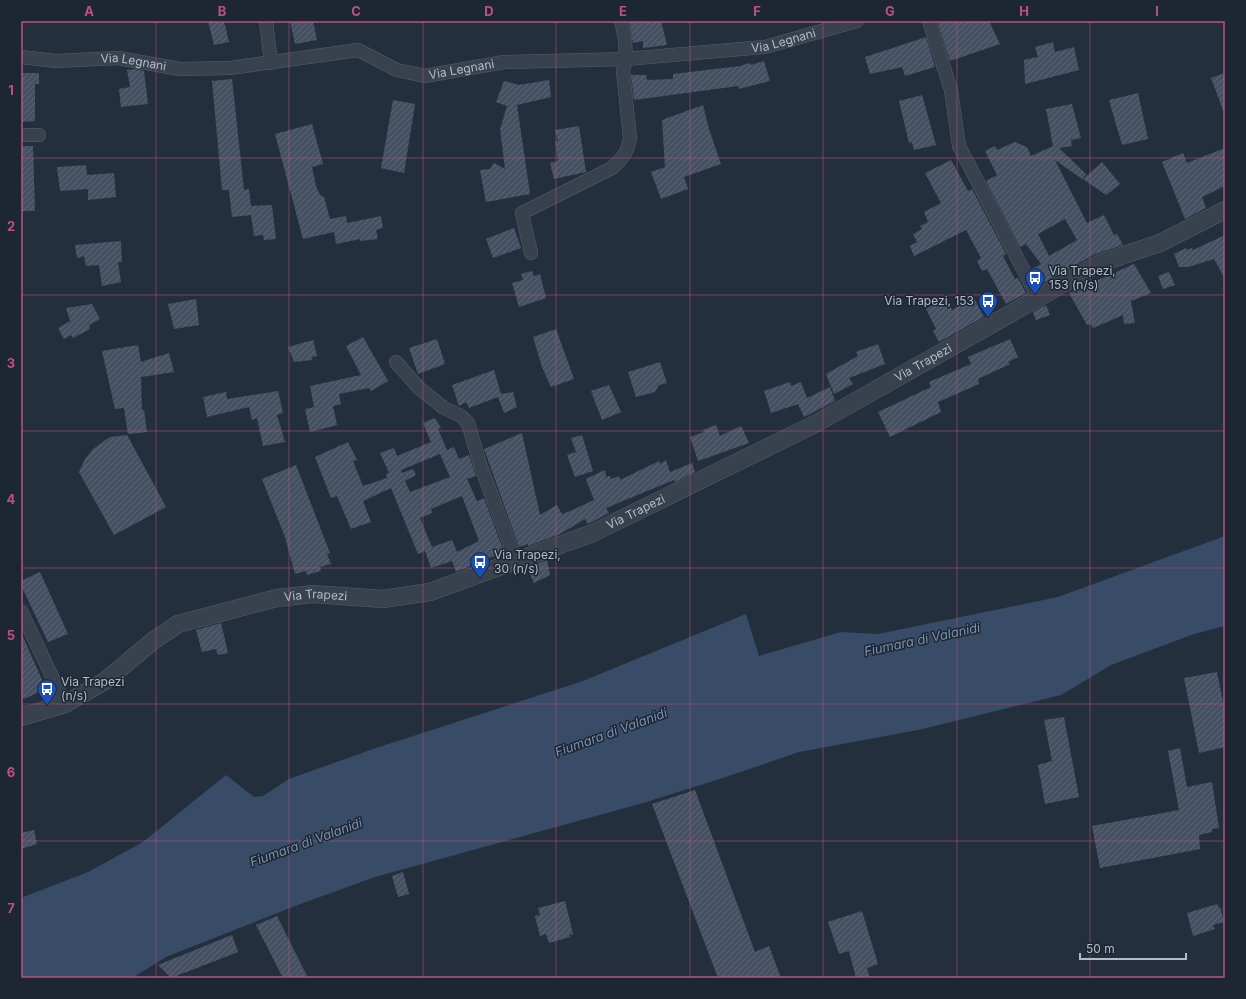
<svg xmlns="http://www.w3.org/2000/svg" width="1246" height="999" font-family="Inter,sans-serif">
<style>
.water{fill:#394c67}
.building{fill:url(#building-hatch);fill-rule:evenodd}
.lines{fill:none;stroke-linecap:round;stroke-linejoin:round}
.minor-casing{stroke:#565f6c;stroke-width:14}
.tertiary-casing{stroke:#565f6c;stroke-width:18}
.minor{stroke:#38414e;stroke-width:13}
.tertiary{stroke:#38414e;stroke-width:17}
.grid{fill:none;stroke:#bd5182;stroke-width:1;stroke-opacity:0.55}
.labels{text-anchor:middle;stroke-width:3;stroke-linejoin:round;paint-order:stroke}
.street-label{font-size:12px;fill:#b4bcc9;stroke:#1d2633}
.poi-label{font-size:12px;fill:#b4bcc9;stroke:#1d2633;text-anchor:start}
.water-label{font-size:13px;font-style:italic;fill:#7c92b1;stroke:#1d2633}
.neatline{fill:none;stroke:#bd5182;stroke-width:1.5}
.grid-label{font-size:13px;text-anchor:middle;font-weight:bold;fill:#bd5182}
</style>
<defs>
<pattern id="building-hatch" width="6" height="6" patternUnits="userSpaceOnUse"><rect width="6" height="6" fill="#455162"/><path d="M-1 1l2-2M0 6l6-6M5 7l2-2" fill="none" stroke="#5d6877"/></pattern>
</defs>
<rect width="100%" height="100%" fill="#242f3e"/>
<!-- water -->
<path class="water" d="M1225,536V626L1194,634L1111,665L1061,695L918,730L799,752L729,776L643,803L375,877L295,906L166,957L132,978H21V898L88,872L143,842L226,775L254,797L263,796L289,779L376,748L583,681L746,614L759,656L841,632L878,634L1058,597Z"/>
<!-- building -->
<g class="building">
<path d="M208,21H224L229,42L214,45Z"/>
<path d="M290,21H313L317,40L295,44Z"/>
<path d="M629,21H661L667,45L643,48V41L633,43Z"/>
<path d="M937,21H989L1000,44L950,61Z"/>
<path d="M926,37L935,67L905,76L902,67L870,74L865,57Z"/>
<path d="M1053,42L1055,52L1074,47L1079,70L1025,84L1024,60L1038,57L1035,47Z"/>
<path d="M764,61L770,81L739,89L738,86L634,100L631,75H646L647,80L673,79V74L740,66L750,63L751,65Z"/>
<path d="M135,69L144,71L148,104L121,107L119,89L130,87L127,70Z"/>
<path d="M21,73H39V84H35V121L21,122Z"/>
<path d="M1225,73V113H1224L1211,78Z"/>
<path d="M232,79L244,190L249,189L251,206L272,205L276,239L264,240L263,235L254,236L251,215L232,217L229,190H222L212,81Z"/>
<path d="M549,80L551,97L517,105L530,194L486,202L480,170L490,169L494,163L505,169L500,129L507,106L496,102L504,81L519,85Z"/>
<path d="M1138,93L1148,139L1122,145L1109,100Z"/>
<path d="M922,95L936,145L914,150L912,142L909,143L899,101Z"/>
<path d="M393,100L415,104L404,173L381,168Z"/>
<path d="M1072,104L1081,138L1071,140L1072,146L1059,148L1086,174L1082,179L1055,160L1087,223L1104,215L1114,235L1117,234L1123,245L1095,254L1040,285L1032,269L1041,264L1026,244L1020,247L986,181L997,175L985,151L995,146L997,150L1015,142L1027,147L1031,156L1053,146L1046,109ZM1065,219L1077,240L1049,256L1038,234Z"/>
<path d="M703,105L709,129L721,164L684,177L688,189L661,199L651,172L665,167L662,120Z"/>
<path d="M312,124L323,164L312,167L316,186L320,195L324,197L330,219L346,216L347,223L381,216L383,228L376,230L378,239L360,241V239L336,244L334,232L303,239L275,134Z"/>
<path d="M579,126L586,172L554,179L550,163L558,161L555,141H558L555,130Z"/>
<path d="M21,146H33L35,211H21Z"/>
<path d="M1225,148V186L1202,197L1206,208L1185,219L1162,162L1183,153L1187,163Z"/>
<path d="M951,160L968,191L972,189L1006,254L1003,256L1015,279L1018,278L1026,293L1006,304L987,269L982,271L977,261L981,258L966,230L914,256L910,246L917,242L913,234L922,229L920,226L928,222L924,212L941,203L925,173Z"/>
<path d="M1102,162L1120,184L1106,195L1083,179Z"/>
<path d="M86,165L87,175L114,173L116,197L88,200V189L60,191L57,167Z"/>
<path d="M514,228L521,248L493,258L486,239Z"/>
<path d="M1225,235V279L1214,259L1188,267H1179L1174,254L1186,248L1187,250L1192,248L1193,250Z"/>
<path d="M121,241L122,262H118L121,282L102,286L99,265L86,266L84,256L77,258L75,245Z"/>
<path d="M1134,264L1151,293L1131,301L1135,323L1124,324L1123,315L1093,328L1091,324L1087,325L1069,293Z"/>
<path d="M532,271L534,276L540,274L546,298L519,307L512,283L523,280L521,274Z"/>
<path d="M1169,272L1175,285L1163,289L1158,276Z"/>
<path d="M946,297L952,310L974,298L984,317L939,342L933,331L936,329L926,309Z"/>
<path d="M196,299L199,325L174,329L168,304Z"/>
<path d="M92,304L100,319L89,325L90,329L73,338L71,335L64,339L58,328L70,321L66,308Z"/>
<path d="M1046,305L1050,315L1036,320L1033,312Z"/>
<path d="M556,329L574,379L551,387L542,367L533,337Z"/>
<path d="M363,337L388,381L371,391L369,388L339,394L341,404L333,406L337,425L310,432L305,409L314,407L310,386L361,375L346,346Z"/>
<path d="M437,339L445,364L418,374L409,348Z"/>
<path d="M1010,339L1018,357L1008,362L1010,364L978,379L979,384L938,402L941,412L890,437L878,412L931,387L929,382L971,364L968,357Z"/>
<path d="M313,340L317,356L312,357V360L294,362L288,347Z"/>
<path d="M878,344L885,364L849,378L853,384L834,394L826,374L858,356L856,352Z"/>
<path d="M138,345L141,362L169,353L174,372L141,377L142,410H144L147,432L128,434L124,408L115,409L102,351Z"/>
<path d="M660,362L667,383L659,385L655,392L636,397L628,372Z"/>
<path d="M494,370L501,394L513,392L517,407L504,413L498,397L469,408L466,402L459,406L452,385Z"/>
<path d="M790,382L791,386L801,382L807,398L830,387L835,401L804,417L798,404L771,413L764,391Z"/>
<path d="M609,385L621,412L602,420L591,391Z"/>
<path d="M278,391L283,413L277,415L285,442L263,446L257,418L252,420L249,407L207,417L203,397L226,392L227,399Z"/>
<path d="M435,418L441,428L438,429L447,450L454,447L459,459L469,455L476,476L467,479L477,501L484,498L504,552L456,572L452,561L431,568L425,551L418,554L391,488L363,501L371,522L351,529L337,496L331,498L315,457L348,442L357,460L353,461L363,486L387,478L386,474L389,473L380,453L394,448L397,456L431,442L423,423ZM440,454L450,477L410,492L405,481L416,475L413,469L402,473L401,470ZM462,496L479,541L457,552L452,540L429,548L432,547L420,518L432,513L431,509Z"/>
<path d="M716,425L720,436L741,426L749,443L698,461L690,437L704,432L703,430Z"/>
<path d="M522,433L540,515L557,505L562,514L568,512L594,500L586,479L605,470L606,477L610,476L611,479L619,476L620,480L659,461L660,464L666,460L670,472L692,463L695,472L675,482L671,472L674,480L606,508L609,513L592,522L588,524L585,519L560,534L528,546V544L519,547L484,449Z"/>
<path d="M127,435L166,507L114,535L79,472L85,459L93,449L110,437Z"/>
<path d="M582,435L593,471L575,477L567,455L576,452L571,438Z"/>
<path d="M296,465L330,553L327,554L331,564L320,567L321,571L307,575L306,571L295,574L285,537L262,479Z"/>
<path d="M547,560L550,575L534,583L527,568Z"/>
<path d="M40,572L68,634L48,642L21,585V581Z"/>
<path d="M221,623L228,653L218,655L216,649L202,652L196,630Z"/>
<path d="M21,632L46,689L24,699L21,693Z"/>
<path d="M1217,672L1225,712V747L1199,753L1184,678Z"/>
<path d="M1064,717L1079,797L1045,804L1038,765L1052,761L1044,720Z"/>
<path d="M1180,748L1187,787L1212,782L1219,828L1212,829V832L1199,835L1200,849L1100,868L1092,826L1179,810L1168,751Z"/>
<path d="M695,790L755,952L769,946L781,978H718L652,804Z"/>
<path d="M34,830L37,844L21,849V833Z"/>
<path d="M403,872L409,894L398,897L392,876Z"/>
<path d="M565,901L573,934L569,935L570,937L549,943L546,934L540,936L535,916L540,915L538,908Z"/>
<path d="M1217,904L1219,908L1220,907L1224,922L1213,925L1215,929L1193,936L1187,913Z"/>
<path d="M862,911L878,964L867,968L870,978H856L849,951L839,954L828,922Z"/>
<path d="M277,916L308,978H283L256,925Z"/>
<path d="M232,935L238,952L171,978L158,965Z"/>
</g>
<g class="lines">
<!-- minor casing -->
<g class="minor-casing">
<g id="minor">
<path d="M266,21L271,63"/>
<path d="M929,21L951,90L959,146L1038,298"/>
<path id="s1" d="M21,57L56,61L118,58L180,69L230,68L358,50L397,70L425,76L504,62L626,59L765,47L857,21"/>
<path d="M21,135H39"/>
<path d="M531,253L522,213L612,168C622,159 628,152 630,138L623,71L626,59L625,39L621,21"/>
<path d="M396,362L419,388L444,408L461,416L468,423L480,464L516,561"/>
<path d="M21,611L65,704"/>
</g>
</g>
<!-- tertiary casing -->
<g class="tertiary-casing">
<g id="tertiary">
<path id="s2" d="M21,717L65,704L105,681L153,641L178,624L277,598L313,594L383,599L430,592L593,533L815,424L1100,263L1160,243L1225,210"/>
</g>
</g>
<!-- minor -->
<use href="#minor" class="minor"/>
<!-- tertiary -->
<use href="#tertiary" class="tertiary"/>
</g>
<!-- grid -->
<path class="grid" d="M156,21V978M289,21V978M423,21V978M556,21V978M690,21V978M823,21V978M957,21V978M1090,21V978M21,158H1225M21,295H1225M21,431H1225M21,568H1225M21,704H1225M21,841H1225"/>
<!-- icons -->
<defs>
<g id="bus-pin" transform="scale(1)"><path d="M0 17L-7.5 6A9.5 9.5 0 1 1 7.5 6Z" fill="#1a4fb4" stroke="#1d2633"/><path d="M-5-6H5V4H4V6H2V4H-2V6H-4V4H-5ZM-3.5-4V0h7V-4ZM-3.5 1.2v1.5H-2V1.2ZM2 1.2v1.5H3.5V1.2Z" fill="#fff"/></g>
</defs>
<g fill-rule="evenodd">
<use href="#bus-pin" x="1035" y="278"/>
<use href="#bus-pin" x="988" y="301"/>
<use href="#bus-pin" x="480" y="562"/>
<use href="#bus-pin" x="47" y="689"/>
</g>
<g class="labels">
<!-- street labels -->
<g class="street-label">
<text dy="4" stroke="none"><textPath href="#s1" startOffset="773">Via Legnani</textPath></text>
<text dy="4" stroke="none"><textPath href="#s1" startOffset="113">Via Legnani</textPath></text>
<text dy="4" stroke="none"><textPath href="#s1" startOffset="449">Via Legnani</textPath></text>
<text dy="4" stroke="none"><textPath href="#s2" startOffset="986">Via Trapezi</textPath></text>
<text dy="4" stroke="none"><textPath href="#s2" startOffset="662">Via Trapezi</textPath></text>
<text dy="4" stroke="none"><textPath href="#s2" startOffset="326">Via Trapezi</textPath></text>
</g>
<!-- poi labels -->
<g class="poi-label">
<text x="1049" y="275">Via Trapezi,<tspan x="1049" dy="14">153 (n/s)</tspan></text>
<text x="974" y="305" text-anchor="end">Via Trapezi, 153</text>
<text x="494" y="559">Via Trapezi,<tspan x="494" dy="14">30 (n/s)</tspan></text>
<text x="61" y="686">Via Trapezi<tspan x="61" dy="14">(n/s)</tspan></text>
</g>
<!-- water labels -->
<g class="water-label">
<text transform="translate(922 639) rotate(-12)" y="5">Fiumara di Valanidi</text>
<text transform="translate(611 732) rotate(-20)" y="5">Fiumara di Valanidi</text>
<text transform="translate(306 842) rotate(-20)" y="5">Fiumara di Valanidi</text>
</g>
</g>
<!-- border -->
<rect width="1246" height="999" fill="none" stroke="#1d2633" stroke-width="44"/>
<!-- scale -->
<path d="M1080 953v6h106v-6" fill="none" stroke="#b4bcc9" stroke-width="2"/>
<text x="1086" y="953" font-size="12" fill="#b4bcc9" stroke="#1d2633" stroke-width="3" paint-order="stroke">50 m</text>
<rect x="22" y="22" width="1202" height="955" class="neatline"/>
<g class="grid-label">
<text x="89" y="16">A</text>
<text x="222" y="16">B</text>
<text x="356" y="16">C</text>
<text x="489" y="16">D</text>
<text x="623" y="16">E</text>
<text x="757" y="16">F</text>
<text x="890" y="16">G</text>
<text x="1024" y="16">H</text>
<text x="1157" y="16">I</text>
<text x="11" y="95">1</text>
<text x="11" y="231">2</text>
<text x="11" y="368">3</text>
<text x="11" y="504">4</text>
<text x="11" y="640">5</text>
<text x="11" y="777">6</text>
<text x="11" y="913">7</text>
</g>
</svg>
